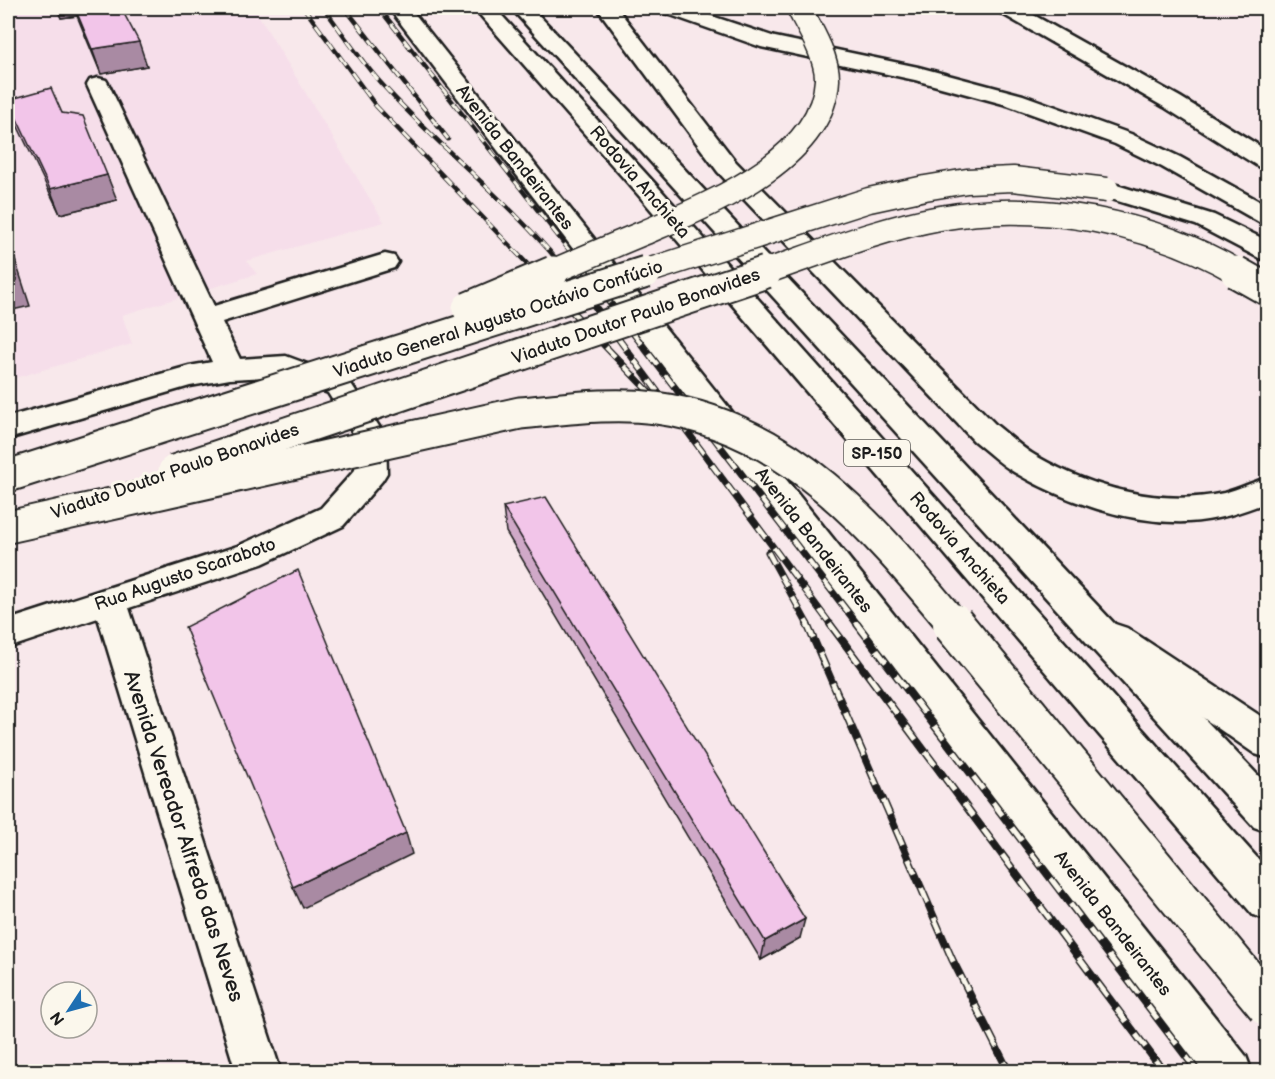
<svg xmlns="http://www.w3.org/2000/svg" width="1275" height="1079" font-family="'Balsamiq Sans',sans-serif">
<style>
.built{fill:#f6deea}
.lines{fill:none;stroke-linecap:round;stroke-linejoin:round}
.minor-casing{stroke:#1c1c1c;stroke-width:5}
.major-casing{stroke:#1c1c1c;stroke-width:5}
.highway-casing{stroke:#1c1c1c;stroke-width:5}
.minor{fill:#fbf7ec;fill-rule:evenodd}
.major{fill:#fbf7ec;fill-rule:evenodd}
.highway{fill:#fbf7ec;fill-rule:evenodd}
.rail-far2-casing{stroke:#1c1c1c;stroke-width:4.5}
.rail-far1-casing{stroke:#1c1c1c;stroke-width:7}
.rail-casing{stroke:#1c1c1c;stroke-width:8}
.rail-far2{stroke:#fbf7ec;stroke-width:3;stroke-dasharray:10;stroke-linecap:butt}
.rail-far1{stroke:#fbf7ec;stroke-width:4.5;stroke-dasharray:13;stroke-linecap:butt}
.rail{stroke:#fbf7ec;stroke-width:5;stroke-dasharray:16;stroke-linecap:butt}
.major-bridge-far2-casing{stroke:#1c1c1c;stroke-width:27;stroke-linecap:butt}
.major-bridge-far1-casing{stroke:#1c1c1c;stroke-width:35;stroke-linecap:butt}
.major-bridge-casing{stroke:#1c1c1c;stroke-width:44;stroke-linecap:butt}
.major-bridge-far2{stroke:#fbf7ec;stroke-width:24}
.major-bridge-far1{stroke:#fbf7ec;stroke-width:31}
.major-bridge{stroke:#fbf7ec;stroke-width:40}
.wall{fill:#d0a9c8;stroke:#1c1c1c;stroke-width:1.5}
.shaded-wall{fill:#a98aa3;stroke:#1c1c1c;stroke-width:1.5}
.building{fill:#f2c5e9;stroke:#1c1c1c;stroke-width:1.5}
.labels{text-anchor:middle;stroke-width:6;stroke-linejoin:round;paint-order:stroke}
.shield{fill:#fbf7ec;stroke:#5f5e5a;stroke-width:1.5}
.shield-label{font-size:16px;font-weight:bold;fill:#1c1c1c}
.street-label{font-size:18px;fill:#1c1c1c;stroke:#fbf7ec}
.near-street-label{font-size:21px;fill:#1c1c1c;stroke:#fbf7ec}
</style>
<rect width="100%" height="100%" fill="#f8e8eb"/>
<filter id="ink" filterUnits="userSpaceOnUse"><feTurbulence type="fractalNoise" baseFrequency=".0167" numOctaves="2"/><feDisplacementMap in="SourceGraphic" scale="12" xChannelSelector="R" yChannelSelector="G"/><feConvolveMatrix kernelMatrix="1 2 1 2 8 2 1 2 1" color-interpolation-filters="sRGB"/></filter>
<g filter="url(#ink)">
<!-- built -->
<path class="built" d="M8,8H254L384,222L246,261L257,274L122,315L132,344L8,380Z"/>
<g class="lines">
<!-- minor casing -->
<g class="minor-casing">
<g id="minor">
<path d="M98,78L106,80L109,85L214,306L385,254L394,256L398,262L394,268L222,322L240,359L286,356L348,379L386,437L387,473L382,481L343,526L262,564L129,608L281,1072H236L98,618L8,648V620L238,546L321,508L355,470L356,438L328,393L283,376L230,379L190,386L8,439V417L189,366L212,362L87,85L90,80Z"/>
<path d="M1115,624L1127,628L1268,721V758L1255,754L1103,648L1097,638L1103,628Z"/>
</g>
</g>
<!-- major casing -->
<g class="major-casing">
<g id="major">
<path d="M389,8H410L1246,1056L1252,1072H1202Z"/>
<path d="M597,8H617L736,162L996,425C1009,435 1022,448 1036,456C1092,488 1160,507 1224,493C1239,489 1253,482 1268,477V502C1242,512 1216,521 1188,522C1128,524 1065,502 1014,472C1000,464 987,451 974,441L718,172Z"/>
<path d="M658,8H688L775,37L918,67L1023,95L1131,134L1180,157L1268,206V225L1259,222L1162,167L1115,144L1007,105L915,80L761,47L662,12Z"/>
<path d="M995,8H1021L1180,97L1268,151V169L1259,167L1164,107L999,12Z"/>
<path d="M1107,182L1214,215L1268,241V260L1259,258L1196,225L1098,195L1094,190L1098,185Z"/>
</g>
</g>
<!-- highway casing -->
<g class="highway-casing">
<g id="highway">
<path d="M474,8H495L659,188L1268,870V920L1253,915L641,198Z"/>
<path d="M511,8H532L1268,786V832L1254,827Z"/>
</g>
</g>
<!-- minor -->
<use href="#minor" class="minor"/>
<!-- major -->
<use href="#major" class="major"/>
<!-- highway -->
<use href="#highway" class="highway"/>
<!-- rail-far2 casing -->
<g class="rail-far2-casing">
<g id="rail-far2">
<path d="M304,8L376,106L536,273"/>
<path d="M324,8C342,33 359,58 379,81C439,148 512,203 568,273"/>
<path d="M345,8L448,139"/>
<path d="M379,8L587,273"/>
</g>
</g>
<!-- rail-far1 casing -->
<g class="rail-far1-casing">
<g id="rail-far1">
<path d="M534,272L650,393"/>
<path d="M567,272L609,324"/>
<path d="M586,272L858,625"/>
<path d="M603,318L831,625"/>
<path d="M768,552L808,625"/>
</g>
</g>
<!-- rail casing -->
<g class="rail-casing">
<g id="rail">
<path d="M807,624L952,959L1009,1072"/>
<path d="M830,624L1164,1072"/>
<path d="M857,624L1198,1072"/>
</g>
</g>
<!-- rail-far2 -->
<use href="#rail-far2" class="rail-far2"/>
<!-- rail-far1 -->
<use href="#rail-far1" class="rail-far1"/>
<!-- rail -->
<use href="#rail" class="rail"/>
<!-- major-bridge-far2 casing -->
<g class="major-bridge-far2-casing">
<g id="major-bridge-far2">
<path d="M549,273C582,259 614,245 646,232C708,205 823,160 827,80C828,58 809,27 799,8"/>
<path d="M641,273L869,200L925,188L967,181L1013,179L1107,190"/>
<path d="M762,273C820,253 879,229 940,218C1040,200 1152,222 1239,273"/>
</g>
</g>
<!-- major-bridge-far1 casing -->
<g class="major-bridge-far1-casing">
<g id="major-bridge-far1">
<path d="M1236,272L1268,290"/>
<path d="M468,308L553,272"/>
<path d="M174,471L766,272"/>
<path d="M8,476L646,272"/>
<path d="M8,527L520,413C565,409 611,402 656,408C789,426 874,528 954,625"/>
</g>
</g>
<!-- major-bridge casing -->
<g class="major-bridge-casing">
<path id="major-bridge" d="M953,624L1268,1006"/>
</g>
<!-- major-bridge-far2 -->
<use href="#major-bridge-far2" class="major-bridge-far2"/>
<!-- major-bridge-far1 -->
<use href="#major-bridge-far1" class="major-bridge-far1"/>
<!-- major-bridge -->
<use href="#major-bridge" class="major-bridge"/>
</g>
<!-- wall -->
<g class="wall">
<path d="M57,8H121L147,66L101,74L77,16L61,18Z"/>
<path d="M8,101L62,113L117,200L60,214L17,125Z"/>
<path d="M503,507L800,938L761,960L506,532Z"/>
</g>
<!-- shaded-wall -->
<g class="shaded-wall">
<path d="M57,8H74L77,16L61,18Z"/>
<path d="M139,42L147,66L101,74L92,49Z"/>
<path d="M107,175L117,200L60,214L50,189Z"/>
<path d="M8,238L30,306L8,311Z"/>
<path d="M406,833L412,854L303,908L293,887Z"/>
<path d="M805,919L800,938L761,960L765,941Z"/>
</g>
<!-- building -->
<g class="building">
<path d="M75,8H121L139,42L92,49Z"/>
<path d="M51,88L62,113L83,116L107,175L50,189L8,100Z"/>
<path d="M8,249L17,280L8,283Z"/>
<path d="M546,497L805,919L765,941L503,507Z"/>
<path d="M298,570L406,833L293,887L185,627Z"/>
</g>
</g>
<g class="labels">
<!-- shield labels -->
<rect class="shield" x="844" y="440" width="66" height="26" rx="4.5"/>
<g class="shield-label">
<text x="877" y="459">SP-150</text>
</g>
<!-- street labels -->
<g class="street-label">
<text transform="translate(515 157) rotate(52)" y="6">Avenida Bandeirantes</text>
<text transform="translate(640 182) rotate(49)" y="6">Rodovia Anchieta</text>
<text transform="translate(636 316) rotate(-19)" y="6">Viaduto Doutor Paulo Bonavides</text>
<text transform="translate(498 319) rotate(-18)" y="6">Viaduto General Augusto Octávio Confúcio</text>
<text transform="translate(175 471) rotate(-19)" y="6">Viaduto Doutor Paulo Bonavides</text>
<text transform="translate(814 540) rotate(52)" y="6">Avenida Bandeirantes</text>
<text transform="translate(960 548) rotate(49)" y="6">Rodovia Anchieta</text>
<text transform="translate(185 574) rotate(-19)" y="6">Rua Augusto Scaraboto</text>
<text transform="translate(1113 923) rotate(52)" y="6">Avenida Bandeirantes</text>
</g>
<!-- near-street labels -->
<g class="near-street-label">
<text transform="translate(184 836) rotate(72)" y="7">Avenida Vereador Alfredo das Neves</text>
</g>
</g>
<!-- margin -->
<rect width="1275" height="1079" fill="none" stroke="#fbf7ec" stroke-width="30"/>
<rect x="15" y="15" width="1245" height="1049" fill="none" stroke="#1c1c1c" stroke-width="2" filter="url(#ink)"/>
<!-- north arrow -->
<g transform="translate(69 1010) rotate(234)"><circle r="28" fill="#fbf7ec" stroke="#a29f99" stroke-width="1.5"/>
<path d="M0-4.5L10 22L0 15L-10 22Z" fill="#1f6fb2"/>
<text y="-9" font-size="16" font-weight="bold" text-anchor="middle" fill="#1c1c1c">N</text>
</g>
</svg>
